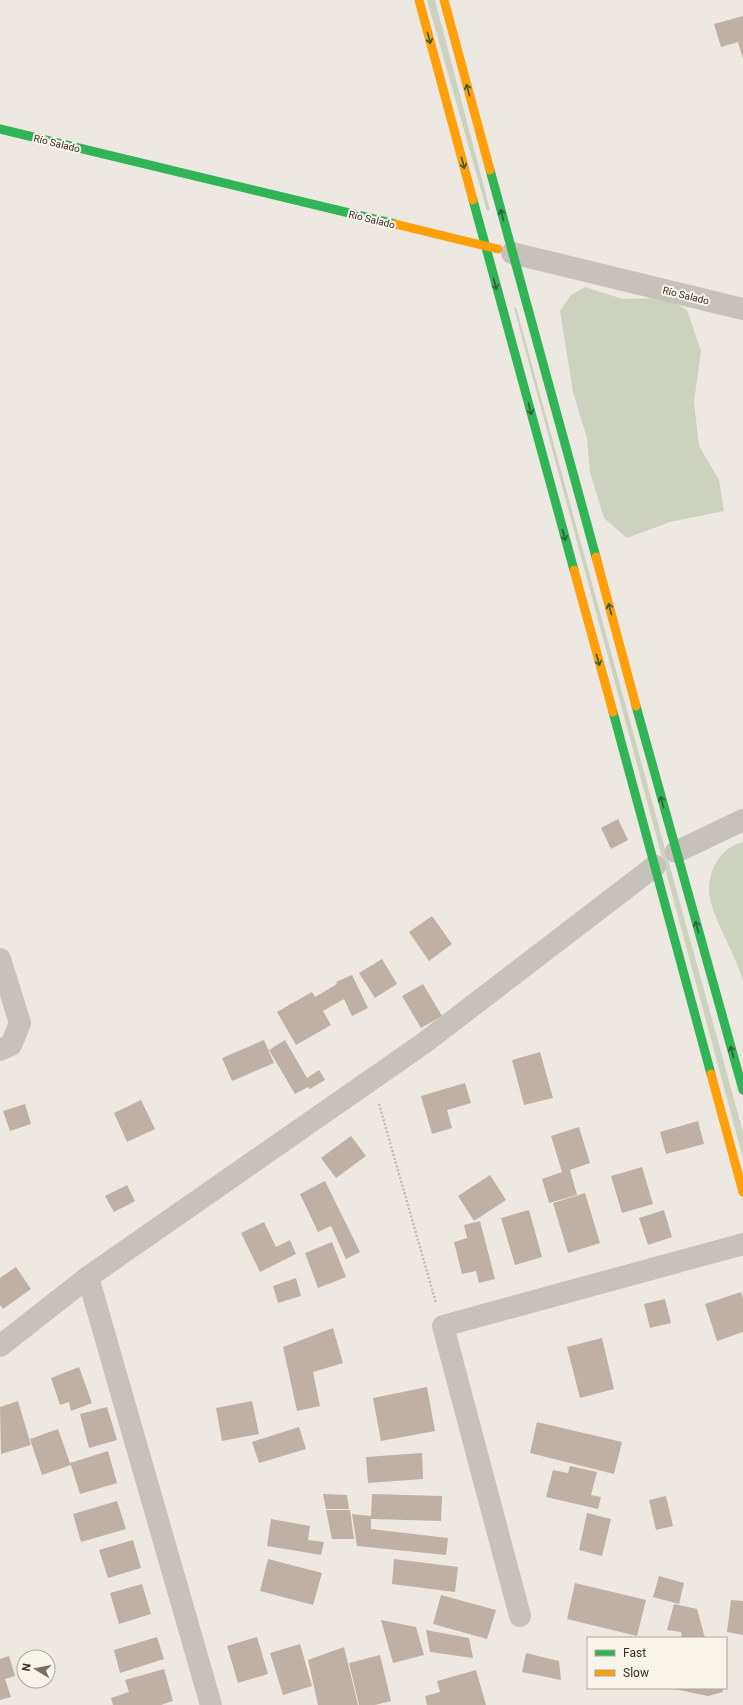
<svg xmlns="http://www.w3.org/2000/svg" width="743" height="1705" font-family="Roboto,sans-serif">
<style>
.green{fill:#ccd2bd}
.building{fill:#bfb0a5}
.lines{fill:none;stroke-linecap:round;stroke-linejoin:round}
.path{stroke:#bebab4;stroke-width:2.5;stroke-dasharray:2 2;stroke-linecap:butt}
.street{stroke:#c6c1bb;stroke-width:22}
.fast{stroke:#30b455;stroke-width:9}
.slow{stroke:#ff9f0a;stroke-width:9}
.oneway{stroke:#345e39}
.labels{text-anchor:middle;stroke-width:4;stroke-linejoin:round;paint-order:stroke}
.street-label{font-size:10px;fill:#362f2a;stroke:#f9f4ea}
</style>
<rect width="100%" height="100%" fill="#ede9e2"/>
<!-- green -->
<g class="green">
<path d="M427,0H435L490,210L487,211Z"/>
<path d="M585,287L623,299L666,298L687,310L701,351L694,402L699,446L719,480L724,511L670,522L627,538L604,518L590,472L587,438L573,392L560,311L571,295Z"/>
<path d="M516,307L743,1132V1158L514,308Z"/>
<path d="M743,842V981C735,954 719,930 711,903C704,878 717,848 743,842Z"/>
</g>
<!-- building -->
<g class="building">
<path d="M743,16V59L738,42L721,47L714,24Z"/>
<path d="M618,819L628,840L611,849L601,828Z"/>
<path d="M432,916L452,944L429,961L409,932Z"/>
<path d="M382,959L397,984L375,998L359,973Z"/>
<path d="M352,975L368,1008L352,1016L344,999L323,1011L331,1025L296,1045L277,1012L312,992L315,997L337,984L336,982Z"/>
<path d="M423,984L442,1016L421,1028L402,996Z"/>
<path d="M264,1040L274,1063L232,1081L222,1058Z"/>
<path d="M285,1040L307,1078L319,1070L325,1080L310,1089L308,1087L295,1094L269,1050Z"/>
<path d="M540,1052L553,1098L524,1105L512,1060Z"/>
<path d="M465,1083L471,1103L447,1110L452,1128L432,1134L421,1096Z"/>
<path d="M141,1100L155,1129L127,1142L114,1113Z"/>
<path d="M25,1104L31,1124L10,1131L3,1111Z"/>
<path d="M698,1121L704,1144L666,1154L660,1132Z"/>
<path d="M579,1127L590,1163L570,1170L577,1195L549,1203L542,1179L562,1172L551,1136Z"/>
<path d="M351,1136L366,1156L336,1178L321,1158Z"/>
<path d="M642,1167L653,1204L622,1213L611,1176Z"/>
<path d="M490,1175L506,1200L474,1221L458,1196Z"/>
<path d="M325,1181L360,1252L346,1259L331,1226L318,1232L300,1194Z"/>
<path d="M127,1185L135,1201L114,1212L105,1196Z"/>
<path d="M585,1193L600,1243L568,1253L553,1203Z"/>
<path d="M529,1210L542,1257L515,1265L501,1218Z"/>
<path d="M664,1210L672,1237L648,1245L639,1218Z"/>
<path d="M480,1221L495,1279L479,1283L476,1271L462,1274L454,1242L467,1238L464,1225Z"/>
<path d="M264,1222L276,1247L290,1240L296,1254L260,1272L241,1233Z"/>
<path d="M332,1242L346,1277L318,1288L305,1253Z"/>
<path d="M16,1267L31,1289L3,1309L0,1305V1278Z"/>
<path d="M296,1278L301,1296L278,1303L273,1286Z"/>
<path d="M741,1292L743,1298V1332L717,1341L705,1304Z"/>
<path d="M665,1299L671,1323L650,1328L644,1304Z"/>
<path d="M333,1328L343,1363L313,1372L320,1406L297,1411L283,1347Z"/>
<path d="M602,1338L614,1389L580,1398L567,1347Z"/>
<path d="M79,1367L92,1403L71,1411L69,1402L60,1405L51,1378Z"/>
<path d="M427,1387L435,1431L381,1441L373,1398Z"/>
<path d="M18,1401L31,1445L1,1454L0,1407Z"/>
<path d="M252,1401L259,1434L222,1441L216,1408Z"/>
<path d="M107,1407L117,1440L89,1448L80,1414Z"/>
<path d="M537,1422L622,1442L614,1474L530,1453Z"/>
<path d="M299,1427L306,1449L259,1463L252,1442Z"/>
<path d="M58,1429L70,1463L108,1451L117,1483L80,1494L71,1465L42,1475L30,1439Z"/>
<path d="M422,1453L423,1479L368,1483L366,1457Z"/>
<path d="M570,1466L597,1472L591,1495L601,1497L598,1509L546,1497L553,1470L568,1473Z"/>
<path d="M323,1494L347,1495L349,1509H326Z"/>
<path d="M372,1494L442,1496L441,1521L371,1519V1529L448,1538L446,1555L357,1546L352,1514L371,1516Z"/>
<path d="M666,1496L673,1526L656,1530L649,1500Z"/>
<path d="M117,1501L126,1529L81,1542L73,1514Z"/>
<path d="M326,1510H350L354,1539H332Z"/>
<path d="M587,1513L611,1519L602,1556L579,1550Z"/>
<path d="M271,1519L310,1526L308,1540L324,1542L321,1555L267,1546Z"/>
<path d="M133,1540L141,1568L108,1578L99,1550Z"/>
<path d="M268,1559L322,1573L313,1605L260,1591Z"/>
<path d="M394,1559L458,1567L455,1592L392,1584Z"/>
<path d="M659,1576L684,1583L679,1604L653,1597Z"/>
<path d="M575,1583L646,1600L637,1636L567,1619Z"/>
<path d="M142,1584L151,1614L119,1624L110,1593Z"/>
<path d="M441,1595L496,1610L487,1639L433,1624Z"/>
<path d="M731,1600L743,1601V1635L727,1632Z"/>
<path d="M674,1604L697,1609L705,1638H682L681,1632L667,1630Z"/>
<path d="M381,1620L416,1627L424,1655L393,1663Z"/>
<path d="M426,1630L469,1638L473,1658L430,1652Z"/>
<path d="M157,1637L164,1659L120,1673L114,1650Z"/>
<path d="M257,1637L268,1674L238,1683L227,1646Z"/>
<path d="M300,1644L312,1686L283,1695L270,1653Z"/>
<path d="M344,1647L358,1705H318L308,1660Z"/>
<path d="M526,1653L559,1661L561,1680L522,1672Z"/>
<path d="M380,1655L391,1701L375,1705H359L349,1663Z"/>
<path d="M9,1656L15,1676L5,1679L11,1697L0,1700V1659Z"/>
<path d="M164,1669L173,1701L161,1705H113L111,1698L129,1692L125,1680Z"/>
<path d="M476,1670L486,1705H427L425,1696L440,1692L437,1681Z"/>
<path d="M669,1688H722L723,1692L708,1696Z"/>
</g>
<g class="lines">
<!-- path -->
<path class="path" d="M379,1104L436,1303"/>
<!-- street -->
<g class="street">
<path d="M512,253L743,309"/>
<path d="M676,852L743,820"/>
<path d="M0,959L20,1023L11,1045L0,1050"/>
<path d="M88,1277L211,1705"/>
<path d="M0,1346L88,1277L424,1043L655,866"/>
<path d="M520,1616L443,1326L743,1244"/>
</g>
<!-- fast -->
<g class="fast">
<path d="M0,129L395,224"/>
<path d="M490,170L596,557"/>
<path d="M473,200L574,570"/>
<path d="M636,706L743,1090"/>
<path d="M613,712L711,1074"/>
</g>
<!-- slow -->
<g class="slow">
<path d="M419,0L473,200"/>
<path d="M444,0L490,170"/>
<path d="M395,224L498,249"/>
<path d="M596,557L636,706"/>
<path d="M574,570L613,712"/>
<path d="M711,1074L743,1192"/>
</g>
</g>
<!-- one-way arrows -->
<defs><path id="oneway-shaft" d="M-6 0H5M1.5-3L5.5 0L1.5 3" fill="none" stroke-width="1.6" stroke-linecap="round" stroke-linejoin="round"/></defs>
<g class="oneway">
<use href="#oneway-shaft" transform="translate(429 38) rotate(75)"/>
<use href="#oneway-shaft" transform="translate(468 90) rotate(-105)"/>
<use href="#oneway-shaft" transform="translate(463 163) rotate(75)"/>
<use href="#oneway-shaft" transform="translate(502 215) rotate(-105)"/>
<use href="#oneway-shaft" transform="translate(495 284) rotate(75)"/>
<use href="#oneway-shaft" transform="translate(530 409) rotate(75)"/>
<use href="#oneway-shaft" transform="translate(564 535) rotate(75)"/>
<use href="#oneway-shaft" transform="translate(610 609) rotate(-105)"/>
<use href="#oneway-shaft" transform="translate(598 660) rotate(75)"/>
<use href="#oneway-shaft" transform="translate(662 802) rotate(-105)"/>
<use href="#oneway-shaft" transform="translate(697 927) rotate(-106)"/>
<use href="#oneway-shaft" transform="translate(732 1052) rotate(-106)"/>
</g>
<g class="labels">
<!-- street labels -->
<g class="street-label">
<text transform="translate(57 143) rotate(14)" y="4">Río Salado</text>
<text transform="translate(372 219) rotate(14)" y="4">Río Salado</text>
<text transform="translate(686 295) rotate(14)" y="4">Río Salado</text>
</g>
</g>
<!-- legend -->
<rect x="587" y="1637" width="140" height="52" fill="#f9f4ea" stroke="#aba59d"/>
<rect x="595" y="1650" width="20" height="6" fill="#30b455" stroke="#aba59d"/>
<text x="623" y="1657" font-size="12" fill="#362f2a">Fast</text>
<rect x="595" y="1670" width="20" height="6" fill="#ff9f0a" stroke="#aba59d"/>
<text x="623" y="1677" font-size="12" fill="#362f2a">Slow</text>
<!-- north arrow -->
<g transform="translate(36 1669) rotate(280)"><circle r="19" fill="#f9f4ea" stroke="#aba59d"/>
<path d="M0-3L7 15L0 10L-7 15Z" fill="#76706a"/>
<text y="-6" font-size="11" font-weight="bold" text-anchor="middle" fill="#362f2a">N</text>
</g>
</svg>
